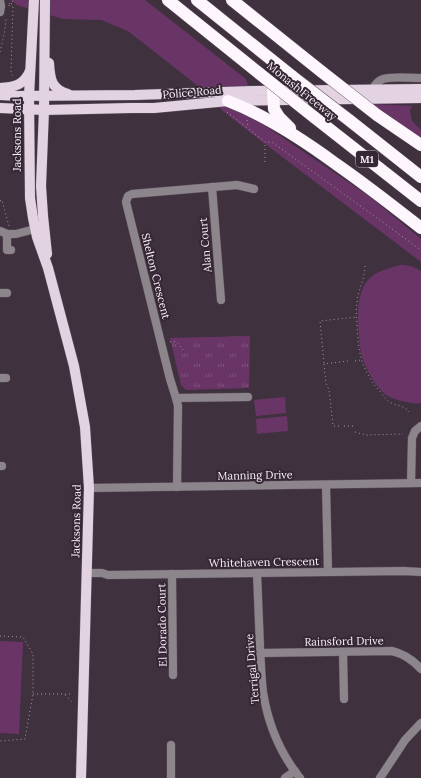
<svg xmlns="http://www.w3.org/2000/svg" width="421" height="778" font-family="Lora,serif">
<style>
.grass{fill:#693567}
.park{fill:url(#park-tufts)}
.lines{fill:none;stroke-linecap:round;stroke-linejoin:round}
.minor-casing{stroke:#5d4f5d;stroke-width:9}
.major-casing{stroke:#5d4f5d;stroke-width:11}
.highway-casing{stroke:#5d4f5d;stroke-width:13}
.path{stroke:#a397a2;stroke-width:1;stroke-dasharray:1 3;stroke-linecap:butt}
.minor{stroke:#8d858c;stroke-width:8}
.major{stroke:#e3d3e2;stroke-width:10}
.highway{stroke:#fef6fd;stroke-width:12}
.highway-bridge-casing{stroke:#5d4f5d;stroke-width:13;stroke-linecap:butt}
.highway-bridge{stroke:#fef6fd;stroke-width:12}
.labels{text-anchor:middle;stroke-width:4;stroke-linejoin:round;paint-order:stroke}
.shield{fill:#352734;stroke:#beb3bd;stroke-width:1}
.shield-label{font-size:10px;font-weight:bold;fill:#f8eff8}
.street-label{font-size:11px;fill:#f8eff8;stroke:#352734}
</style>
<defs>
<pattern id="park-tufts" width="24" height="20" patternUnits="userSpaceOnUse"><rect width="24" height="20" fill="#693567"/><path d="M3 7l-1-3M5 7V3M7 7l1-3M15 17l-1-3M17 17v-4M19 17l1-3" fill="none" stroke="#7f537e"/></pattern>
</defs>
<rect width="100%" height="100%" fill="#40313f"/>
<!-- grass -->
<g class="grass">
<path d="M11,0H145L246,79L258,121L369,196L421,239V262L256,137L224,112L198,86L128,31L101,20L63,19L17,5Z"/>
<path d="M371,104L412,106L410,111L412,121L421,130V140Z"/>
<path d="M401,265C409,265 414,267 421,271V403C416,404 411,403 406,402C399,400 392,399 386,395C375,386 366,370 362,356C359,346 359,334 358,323C358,308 358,292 368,280C377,270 390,268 401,265Z"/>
<path d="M285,397L286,413L256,416L254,400Z"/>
<path d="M287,416L288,431L257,434L256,419Z"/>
<path d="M0,641L23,642L19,734L0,733Z"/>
</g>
<!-- park -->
<path class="park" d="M250,336L249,388L186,390L181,385L170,338Z"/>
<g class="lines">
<!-- minor casing -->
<g class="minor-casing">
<g id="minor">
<path d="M0,1L1,6L0,12"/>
<path d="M373,93L372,90C374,86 377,81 383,79C392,76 411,78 421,78"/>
<path d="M212,187L221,300"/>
<path d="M0,231L7,234H16L35,229"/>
<path d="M7,234V250H11"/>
<path d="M0,293H7"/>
<path d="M0,378H6"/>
<path d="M176,398L248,397"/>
<path d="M0,466H2"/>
<path d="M411,483L412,438L415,431L421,426"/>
<path d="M326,485L328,572"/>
<path d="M177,487L178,406L176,398L170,379L126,202L128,196L132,194L237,185L254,189"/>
<path d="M89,488L421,483"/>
<path d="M86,573H102L108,575L404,571L421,572"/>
<path d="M257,573C258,598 259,622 260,647C261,662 261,677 263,692C268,724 280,753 300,778"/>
<path d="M172,574L173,675"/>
<path d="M343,652L344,699"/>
<path d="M261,653L392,651C404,654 413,660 421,669"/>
<path d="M171,778V745"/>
<path d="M285,778L295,771"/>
<path d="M380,778L405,740L421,723"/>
</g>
</g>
<!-- major casing -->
<g class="major-casing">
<g id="major">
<path d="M34,0L29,96L30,198L33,218L37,237L48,268L74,366L85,427L89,488L81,778"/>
<path d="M45,0L44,110L41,186L43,216L47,254"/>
<path d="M49,63C50,79 51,89 68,94"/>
<path d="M0,88C15,87 24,85 30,71"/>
<path d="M0,95L18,96L135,95L252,91L421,89"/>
<path d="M0,108L44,110L131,108H154L228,101L421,98"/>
</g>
</g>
<!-- highway casing -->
<g class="highway-casing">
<g id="highway">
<path d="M168,0L260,74"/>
<path d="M197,0L293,77"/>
<path d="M232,0L322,72"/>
<path d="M273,91L274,109L279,117L290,128"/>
<path d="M228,101C267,116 302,139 336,164C365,184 393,206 421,228"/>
<path d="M377,115L421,145"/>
<path d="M314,117L421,201"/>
<path d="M349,120L421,177"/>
</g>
</g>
<!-- path -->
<g class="path">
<path d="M9,4L14,0"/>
<path d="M9,6V4H12L13,7L11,71L12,75L14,77"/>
<path d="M0,52L5,30L6,17"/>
<path d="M227,112L265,142H272L421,250"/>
<path d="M247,120L248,127"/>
<path d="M265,162V143"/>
<path d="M0,201L2,200L9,226"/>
<path d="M365,266C365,279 358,290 357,302C356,309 356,317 357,324C358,349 360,366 376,387C380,391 384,397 388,401C394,406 405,405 409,412"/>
<path d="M170,342C177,340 179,344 183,350"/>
<path d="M355,361L361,360"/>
<path d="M324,363L320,321L356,317"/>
<path d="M339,426H333L329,390L326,383L324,364L348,361"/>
<path d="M344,426H355V427"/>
<path d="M355,432L366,435L403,434"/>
<path d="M0,636L23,637L33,654V694L25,739L0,741"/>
<path d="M33,694H73"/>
<path d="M65,695L73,703"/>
</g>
<!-- minor -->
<use href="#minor" class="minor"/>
<!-- major -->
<use href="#major" class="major"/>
<!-- highway -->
<use href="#highway" class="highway"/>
<!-- highway-bridge casing -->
<g class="highway-bridge-casing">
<g id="highway-bridge">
<path d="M322,72L377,115"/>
<path d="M260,74L314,117"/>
<path d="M293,77L349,120"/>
</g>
</g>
<!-- highway-bridge -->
<use href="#highway-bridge" class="highway-bridge"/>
</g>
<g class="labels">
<!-- shield labels -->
<rect class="shield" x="356" y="151" width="22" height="16" rx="3"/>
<g class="shield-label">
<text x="367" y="163">M1</text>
</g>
<!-- street labels -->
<g class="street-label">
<text transform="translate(302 91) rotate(39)" y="4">Monash Freeway</text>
<text transform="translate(192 92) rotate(-5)" y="4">Police Road</text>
<text transform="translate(17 135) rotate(-90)" y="4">Jacksons Road</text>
<text transform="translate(205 245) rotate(-95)" y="4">Alan Court</text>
<text transform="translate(156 276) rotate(76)" y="4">Shelton Crescent</text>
<text transform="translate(255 475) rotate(-1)" y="4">Manning Drive</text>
<text transform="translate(76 521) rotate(-89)" y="4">Jacksons Road</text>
<text transform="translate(264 562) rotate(-1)" y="4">Whitehaven Crescent</text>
<text transform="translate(162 625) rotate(-91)" y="4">El Dorado Court</text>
<text transform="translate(344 641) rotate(-1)" y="4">Rainsford Drive</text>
<text transform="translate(252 669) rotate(-95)" y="4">Terrigal Drive</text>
</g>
</g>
</svg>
